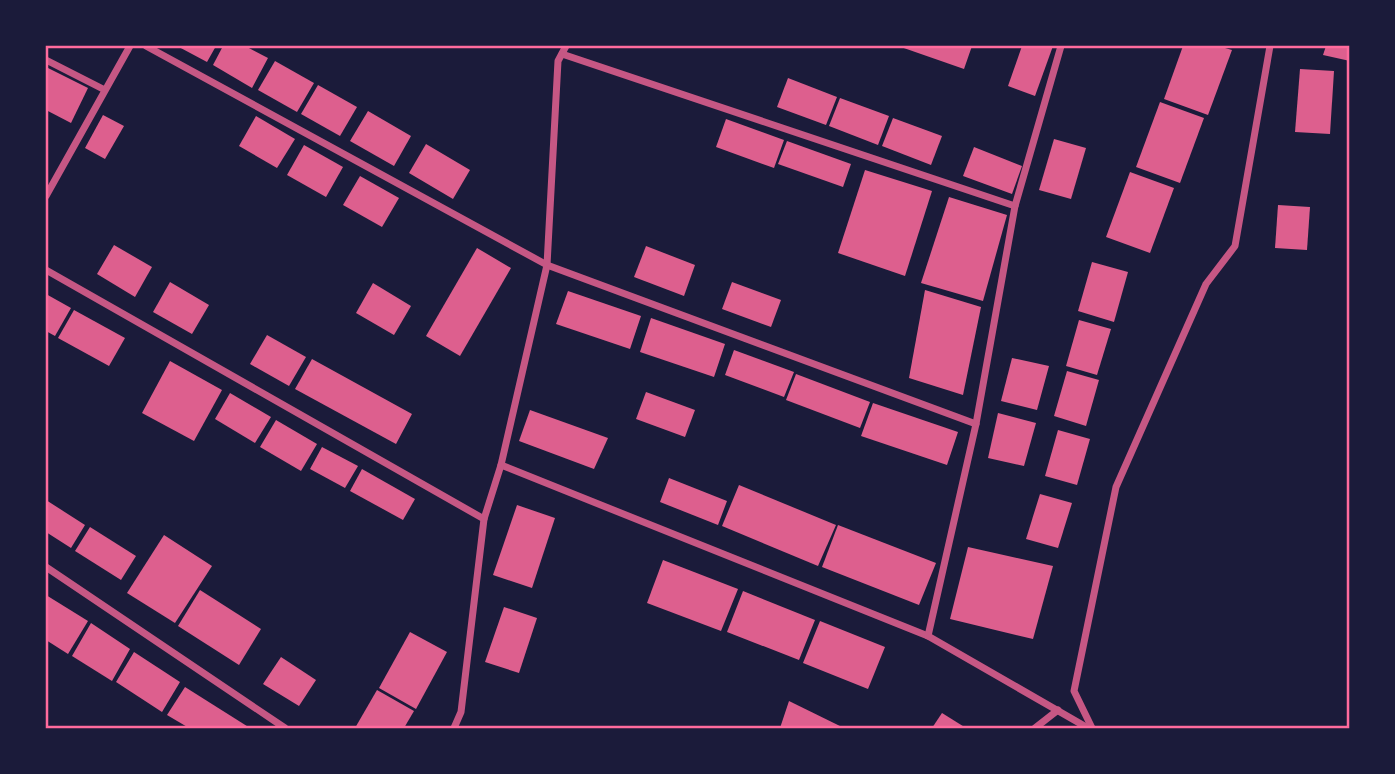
<svg xmlns="http://www.w3.org/2000/svg" width="1395" height="774" font-family="'Work Sans',sans-serif">
<style>
.building{fill:#dd5f8e}
.lines{fill:none;stroke-linecap:round;stroke-linejoin:round}
.minor{stroke:#c65784;stroke-width:7}
.neatline{fill:none;stroke:#ff6b9d;stroke-width:2.5}
</style>
<rect width="100%" height="100%" fill="#1b1b3a"/>
<!-- building -->
<g class="building">
<path d="M177,46H216L207,62Z"/>
<path d="M223,46H245L268,58L252,88L213,65Z"/>
<path d="M898,46H972L964,69Z"/>
<path d="M1022,46H1053L1035,96L1008,86Z"/>
<path d="M1183,46H1218L1232,50L1208,115L1164,99Z"/>
<path d="M1326,46H1350V61L1323,55Z"/>
<path d="M275,61L314,83L297,112L258,90Z"/>
<path d="M46,67L88,88L71,123L46,110Z"/>
<path d="M1300,69L1334,71L1330,134L1295,132Z"/>
<path d="M788,78L837,97L826,125L777,107Z"/>
<path d="M318,85L357,107L340,136L301,114Z"/>
<path d="M840,98L889,116L878,145L829,126Z"/>
<path d="M1160,102L1204,118L1180,183L1136,167Z"/>
<path d="M368,111L411,136L394,166L350,141Z"/>
<path d="M103,115L124,126L105,159L85,148Z"/>
<path d="M256,116L295,139L277,168L239,146Z"/>
<path d="M893,118L942,136L931,165L882,146Z"/>
<path d="M726,119L784,140L774,168L716,147Z"/>
<path d="M1054,139L1086,148L1071,199L1039,190Z"/>
<path d="M787,141L851,164L843,187L778,164Z"/>
<path d="M426,144L470,170L453,199L409,173Z"/>
<path d="M304,145L343,167L326,197L287,175Z"/>
<path d="M974,147L1022,166L1012,194L963,176Z"/>
<path d="M865,170L932,191L905,276L838,253Z"/>
<path d="M1130,172L1174,188L1150,253L1106,237Z"/>
<path d="M360,176L399,198L382,227L343,205Z"/>
<path d="M949,197L1007,215L983,301L921,283Z"/>
<path d="M1278,205L1310,207L1307,250L1275,248Z"/>
<path d="M114,245L152,267L135,297L97,274Z"/>
<path d="M646,246L695,265L684,296L634,277Z"/>
<path d="M477,248L511,268L460,356L426,336Z"/>
<path d="M1092,262L1128,272L1114,322L1078,311Z"/>
<path d="M170,282L209,305L192,334L153,312Z"/>
<path d="M732,282L781,300L771,327L722,309Z"/>
<path d="M373,283L411,306L394,335L356,313Z"/>
<path d="M925,290L981,307L963,395L909,378Z"/>
<path d="M568,291L641,316L630,349L556,324Z"/>
<path d="M46,294L71,308L55,336L46,331Z"/>
<path d="M74,310L125,338L109,366L58,338Z"/>
<path d="M651,318L725,344L714,377L640,352Z"/>
<path d="M1079,320L1111,329L1097,375L1066,366Z"/>
<path d="M267,335L306,357L289,386L250,364Z"/>
<path d="M734,350L794,372L784,397L725,375Z"/>
<path d="M1012,358L1049,366L1037,410L1001,401Z"/>
<path d="M312,359L412,414L396,444L295,389Z"/>
<path d="M170,361L222,390L194,441L142,413Z"/>
<path d="M1067,371L1099,380L1086,426L1054,416Z"/>
<path d="M796,374L870,402L860,428L786,400Z"/>
<path d="M646,392L695,410L685,437L636,419Z"/>
<path d="M230,393L271,417L255,443L215,419Z"/>
<path d="M873,403L958,432L947,465L861,436Z"/>
<path d="M530,410L608,438L594,469L519,441Z"/>
<path d="M998,413L1036,423L1024,466L988,458Z"/>
<path d="M276,420L317,444L301,471L260,447Z"/>
<path d="M1058,430L1090,439L1077,485L1045,476Z"/>
<path d="M322,447L358,466L345,488L310,469Z"/>
<path d="M362,469L415,499L403,520L350,491Z"/>
<path d="M669,478L727,501L718,525L660,502Z"/>
<path d="M739,485L836,525L818,566L722,526Z"/>
<path d="M1040,494L1072,503L1058,548L1026,539Z"/>
<path d="M46,500L85,525L71,548L46,532Z"/>
<path d="M517,505L555,518L532,588L493,575Z"/>
<path d="M838,525L936,563L919,605L822,567Z"/>
<path d="M90,527L136,556L121,580L75,551Z"/>
<path d="M164,535L212,566L175,623L127,593Z"/>
<path d="M968,547L1053,566L1033,639L950,619Z"/>
<path d="M663,560L738,589L721,631L647,603Z"/>
<path d="M200,590L261,629L239,665L178,626Z"/>
<path d="M743,591L815,620L799,660L727,632Z"/>
<path d="M46,595L88,621L68,654L46,640Z"/>
<path d="M504,607L537,618L519,673L485,662Z"/>
<path d="M820,621L885,647L868,689L803,663Z"/>
<path d="M91,623L130,649L112,681L72,656Z"/>
<path d="M410,632L447,652L416,709L379,688Z"/>
<path d="M134,652L180,682L162,712L116,682Z"/>
<path d="M281,657L316,680L299,706L263,684Z"/>
<path d="M185,687L250,728H189L167,715Z"/>
<path d="M377,690L414,711L404,728H355Z"/>
<path d="M789,701L844,728H780Z"/>
<path d="M942,713L966,728H932Z"/>
</g>
<g class="lines">
<!-- minor -->
<g class="minor">
<path d="M146,46L547,265L976,424"/>
<path d="M562,54L1015,206"/>
<path d="M46,60L103,89"/>
<path d="M46,196L130,46"/>
<path d="M46,270L484,519"/>
<path d="M501,465L928,636L1088,728"/>
<path d="M46,567L285,728"/>
<path d="M928,636L976,424L1015,206L1061,46"/>
<path d="M454,728L461,712L484,519L501,465L547,265L558,61L566,46"/>
<path d="M1035,728L1058,710"/>
<path d="M1092,728L1074,691L1116,487L1206,284L1235,246L1270,46"/>
</g>
</g>
<!-- border -->
<rect width="1395" height="774" fill="none" stroke="#1b1b3a" stroke-width="94"/>
<rect x="47" y="47" width="1301" height="680" class="neatline"/>
</svg>
